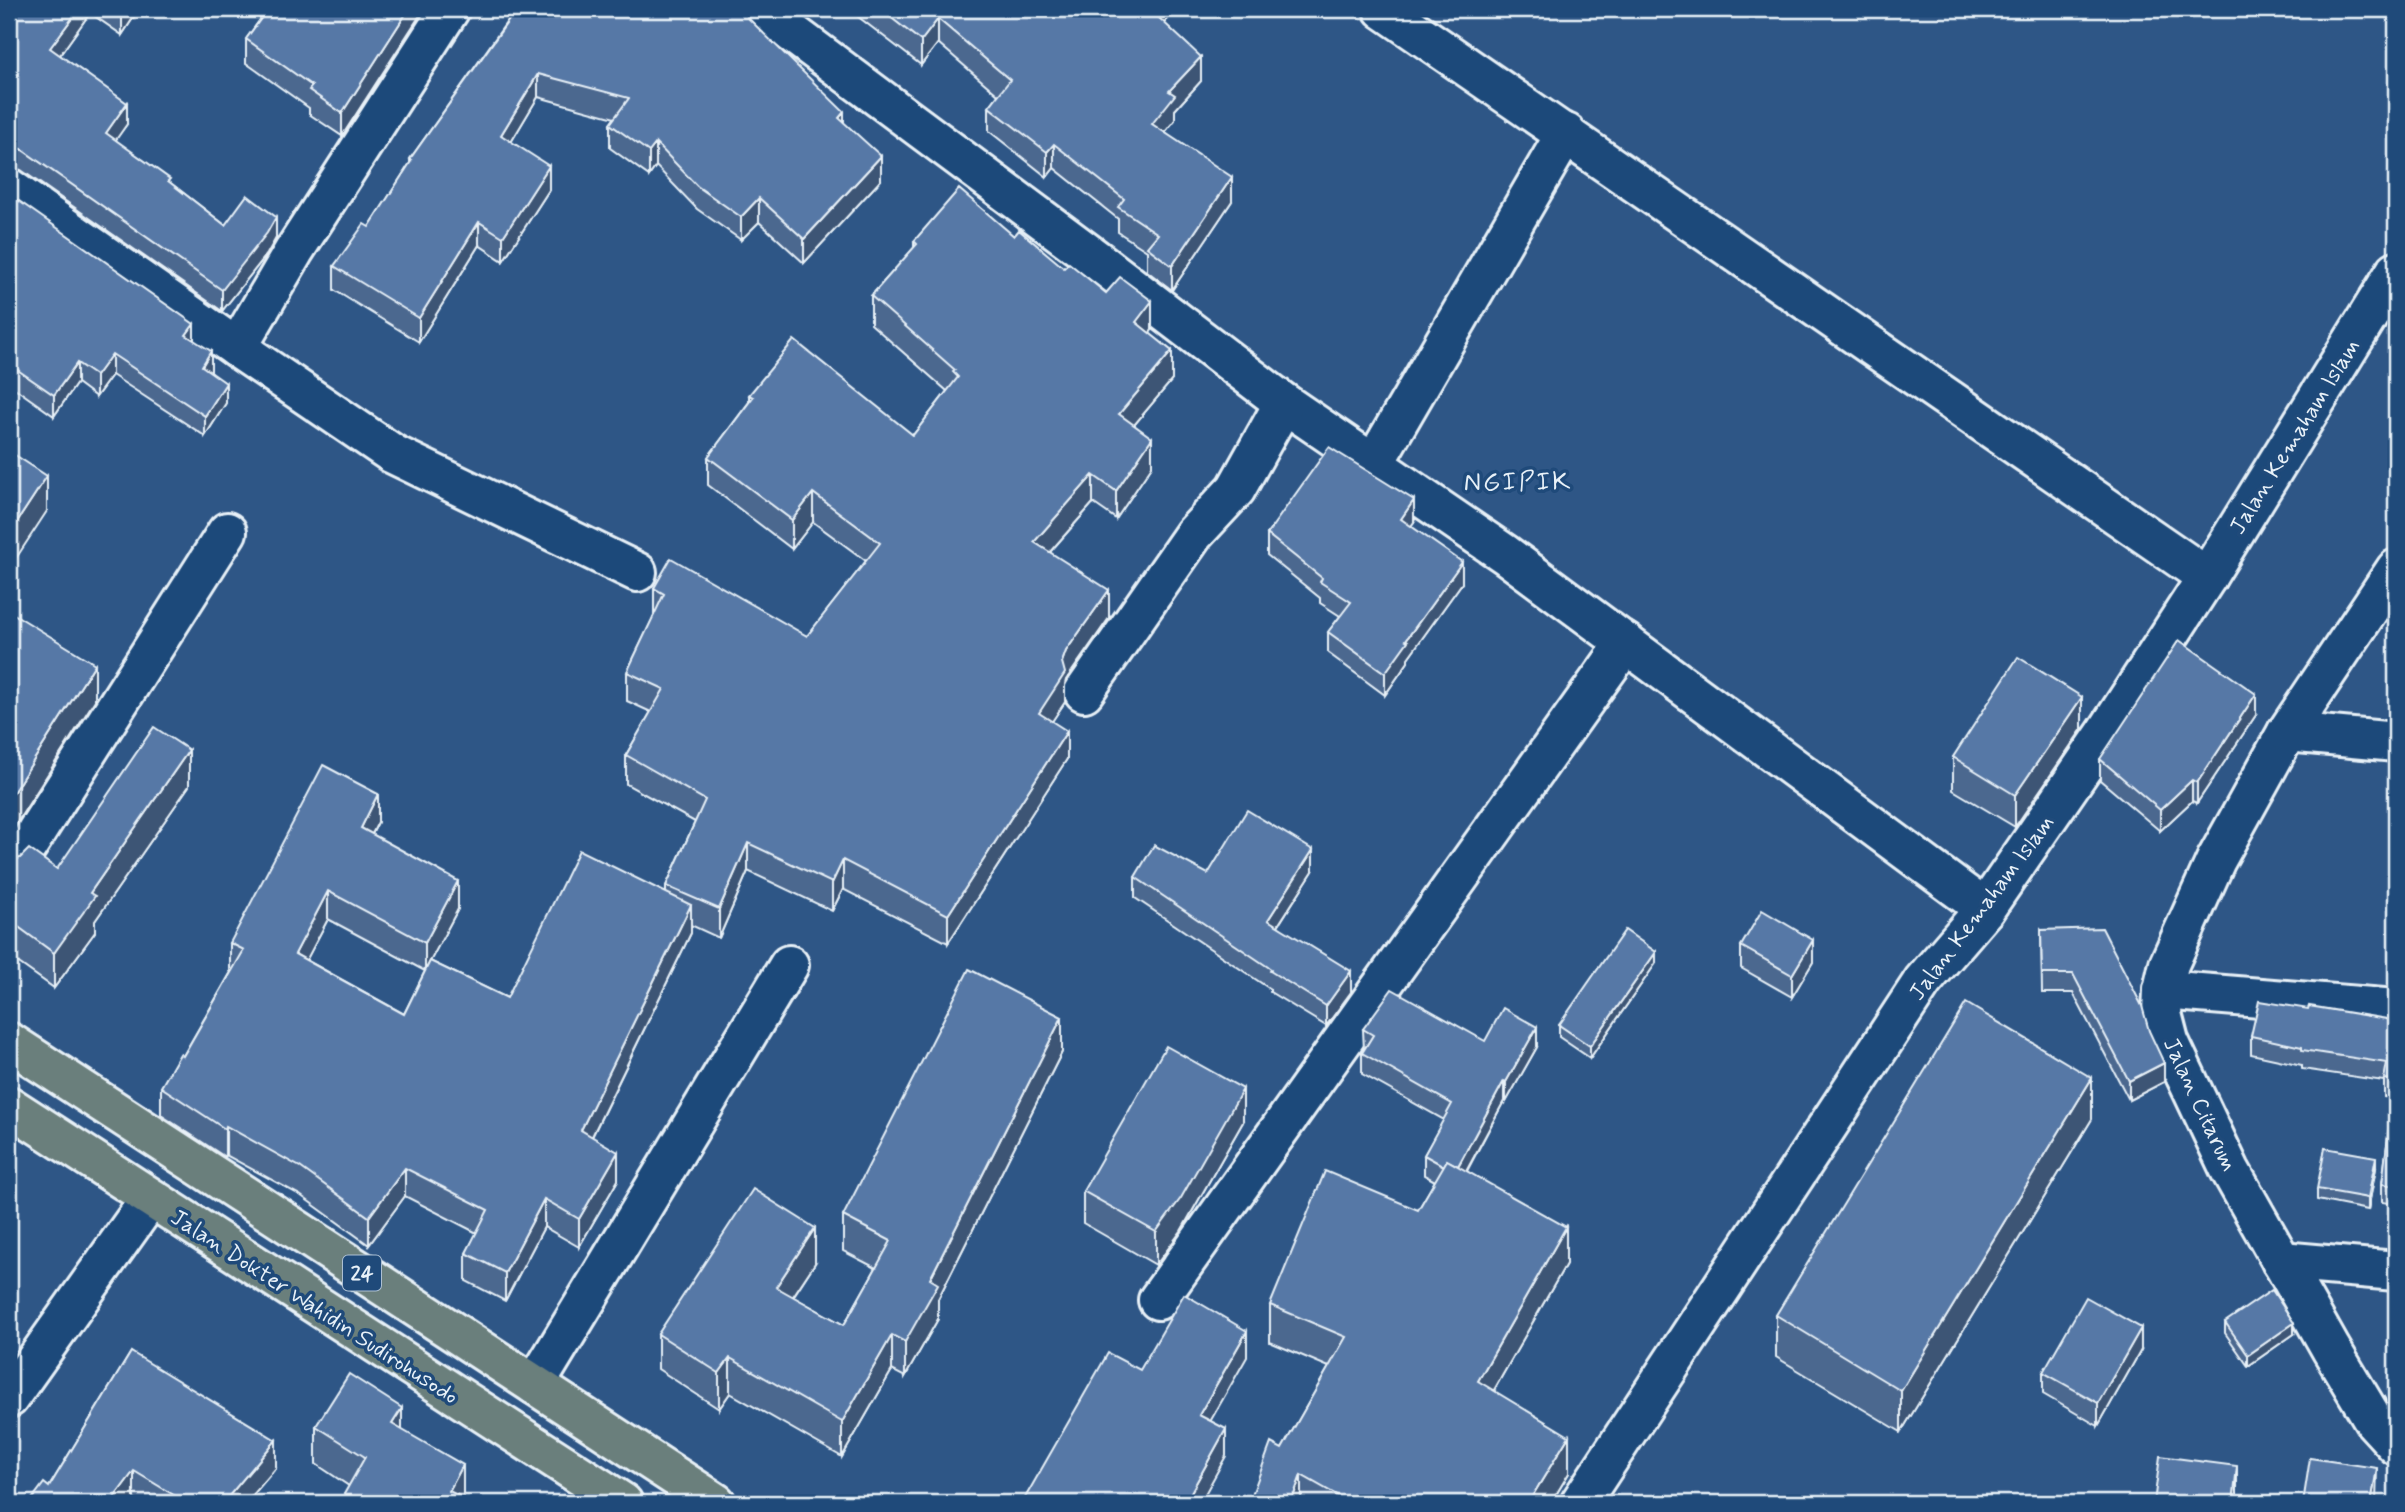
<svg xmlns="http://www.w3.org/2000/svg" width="2405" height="1512" font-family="Mynerve,sans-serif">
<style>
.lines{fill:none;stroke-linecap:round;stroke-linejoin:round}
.minor-casing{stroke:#e8f1f8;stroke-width:44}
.highway-casing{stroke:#e8f1f8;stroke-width:44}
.minor{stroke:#1f4a7a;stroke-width:38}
.highway{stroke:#6b7f7c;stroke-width:38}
.wall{fill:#4b678f;stroke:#e8f1f8;stroke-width:2;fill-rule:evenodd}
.shaded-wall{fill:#3d5474;stroke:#e8f1f8;stroke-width:2}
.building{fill:#5778a6;stroke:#e8f1f8;stroke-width:2}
.labels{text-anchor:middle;stroke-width:7;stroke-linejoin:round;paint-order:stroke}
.shield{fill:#1f4a7a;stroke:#acbfd2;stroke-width:2}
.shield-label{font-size:21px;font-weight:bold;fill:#e8f1f8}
.street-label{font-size:23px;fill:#e8f1f8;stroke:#1f4a7a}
.quarter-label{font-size:26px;letter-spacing:2px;fill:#e8f1f8;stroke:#1f4a7a}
</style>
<rect width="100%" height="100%" fill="#2e5686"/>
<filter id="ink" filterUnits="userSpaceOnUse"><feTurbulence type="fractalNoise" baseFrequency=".0143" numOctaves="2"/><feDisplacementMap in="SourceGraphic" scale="14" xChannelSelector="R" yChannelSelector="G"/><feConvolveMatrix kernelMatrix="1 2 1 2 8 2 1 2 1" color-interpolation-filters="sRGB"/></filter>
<g filter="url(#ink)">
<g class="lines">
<!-- minor casing -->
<g class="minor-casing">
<g id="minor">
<path d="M760,9L1097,260L1284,403L1505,554L1985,909"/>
<path d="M1383,9L2207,577"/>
<path d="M9,188L237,348L294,251L450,9"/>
<path d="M237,348L393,454L637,572"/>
<path d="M1373,465L1566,133"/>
<path d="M2396,569L2287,732L2216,860L2169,964L2163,990L2162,1014L2169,1041L2230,1170L2331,1349L2374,1421L2396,1445"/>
<path d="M1084,692L1194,534L1236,489L1284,403"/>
<path d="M2287,732L2396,742"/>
<path d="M9,875L227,532"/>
<path d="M2163,990L2396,1009"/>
<path d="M2281,1261L2396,1271"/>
<path d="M1158,1300L1626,643"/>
<path d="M535,1385L789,965"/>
<path d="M9,1398L150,1199"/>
<path d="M1580,1503L1923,981L1985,909L2106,733L2207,577L2396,271"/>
</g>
</g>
<!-- highway casing -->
<g class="highway-casing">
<g id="highway">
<path d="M9,1042L716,1503"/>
<path d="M9,1106L623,1503"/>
</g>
</g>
<!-- minor -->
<use href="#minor" class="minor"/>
<!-- highway -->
<use href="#highway" class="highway"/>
</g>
<!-- wall -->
<g class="wall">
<path d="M9,9H139L122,35L90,13L60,55L127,124L115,140L225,225L276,238L267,254L222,311L21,170L9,167Z"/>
<path d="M268,9H424L342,136L309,114V108L246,63V39Z"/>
<path d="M848,9H1172L1164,23L1201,81L1175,110V120L1165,132L1232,201L1172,290L1147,271V251L1118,232V219L1054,168L1047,177L989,131V107L998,95L938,43L921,65Z"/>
<path d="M508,15L750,20L844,123L881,180L804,263L759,222L741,240L697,209L656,166L649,176L610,148V124L615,118L538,97L511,142L549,190L503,261L479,245L419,342L334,290V266L369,227L410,163V159L508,20Z"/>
<path d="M9,194L194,340L211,371V372L226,403L205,436L112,375L96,397L77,383L54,416L9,384Z"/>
<path d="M1014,236L1064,268L1152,330L1150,333L1172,380L1134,425L1152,466L1116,519L1093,503L1050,552L1109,618L1066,680L1065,684V702L1052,721L1067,759L948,943L843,889L832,911L748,871L719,938L691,925V933L592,1137L618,1180L579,1247L544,1227L505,1301L466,1281V1253L477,1233L405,1196L369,1245L300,1195L226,1155L225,1157L161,1115V1087L183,1056L231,972L230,971V943L378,822L372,834L458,909L430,961L507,998L666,893V886L695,822L626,784V755L651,712L627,701V672L654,616V588L807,636L866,561L813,522L792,549L708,485V457L749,402V395L913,435L947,391L871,324V296L914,248V241ZM328,919L425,971L404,1014L306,960Z"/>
<path d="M1414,522L1411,526L1462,583L1408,658V662L1385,695L1328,653V632L1340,616L1320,603V598L1267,555V534Z"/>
<path d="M2256,715L2197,803L2192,801L2160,831L2100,780V759Z"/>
<path d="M2082,729L2015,827L1953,790V757Z"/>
<path d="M189,786L95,921V932L54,988L9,956V861L57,869Z"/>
<path d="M1313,871L1278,926L1351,992L1326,1026L1270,992V989L1135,898V877Z"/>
<path d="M2041,930L2164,1082L2129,1100L2073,993H2042Z"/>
<path d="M1741,946L1813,962L1792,997L1741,968Z"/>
<path d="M1656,963L1590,1058L1559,1037V1025Z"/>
<path d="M2396,1012V1204L2382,1202V1184L2393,1098L2384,1097V1081L2302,1069V1065L2251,1054V1036L2393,1020Z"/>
<path d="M1363,1029L1537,1047L1506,1102L1504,1101L1467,1171L1566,1264L1494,1390L1569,1473L1551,1503H1249L1282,1449L1329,1367L1270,1342V1305L1418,1210L1435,1181L1424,1175V1155L1444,1120L1362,1074V1053L1364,1050Z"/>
<path d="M1062,1052L938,1299V1319L905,1377L892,1370L842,1457L730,1393L719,1409L658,1369V1334L815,1263L793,1297L844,1325L876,1268L843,1251V1216Z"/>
<path d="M2092,1119L1901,1432L1776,1357V1315Z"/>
<path d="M1243,1122L1181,1231L1156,1265L1083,1223V1191Z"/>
<path d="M2376,1168L2368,1210L2317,1200V1189Z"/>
<path d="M2225,1322L2294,1334L2248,1366L2225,1333Z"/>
<path d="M2141,1350L2098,1426L2043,1394V1372Z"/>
<path d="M131,1352L276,1468L246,1503H141L134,1499L131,1503H29L49,1487Z"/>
<path d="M316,1426L402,1430L463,1498L470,1503L349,1486L316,1464Z"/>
</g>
<!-- shaded-wall -->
<g class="shaded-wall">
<path d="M79,9H90V13L50,69V48Z"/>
<path d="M126,9H139L122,35V14Z"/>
<path d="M409,9H424L342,136V113Z"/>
<path d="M1159,9H1172L1156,40V15Z"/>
<path d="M938,19V43L921,65V41Z"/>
<path d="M1201,57V81L1175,110V120L1152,148V124L1169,91Z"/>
<path d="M538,74V97L501,159V135Z"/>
<path d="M127,103V124L106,154V133Z"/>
<path d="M844,112V136L839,118Z"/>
<path d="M656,143V166L649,176V152Z"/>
<path d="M1054,144V168L1047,177V152Z"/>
<path d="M9,146H10V166L9,167Z"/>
<path d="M881,156V180L804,263V239Z"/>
<path d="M549,166V190L503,261V237Z"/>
<path d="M1232,177V201L1172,290V266Z"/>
<path d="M759,198V222L741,240V217Z"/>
<path d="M276,217V238L267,254L222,311V290Z"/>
<path d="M479,222V245L419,342V318Z"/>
<path d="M1152,301V330L1136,350V322Z"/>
<path d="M194,324V345L186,335Z"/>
<path d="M211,351V371L202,387V366Z"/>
<path d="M1172,351V380L1119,443V414Z"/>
<path d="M112,354V375L96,397V376Z"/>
<path d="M77,363V383L54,416V395Z"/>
<path d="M226,383V403L205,436V416Z"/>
<path d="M1152,438V466L1116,519V491Z"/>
<path d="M1093,475V503L1034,570V542Z"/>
<path d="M47,476V511L9,569V534Z"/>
<path d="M813,493V522L792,549V520Z"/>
<path d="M1414,500V522L1401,540V519Z"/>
<path d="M1462,562V583L1408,658V662L1385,695V673L1406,640Z"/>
<path d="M1109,590V618L1066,680L1065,684V702L1039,741V713L1062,662L1066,651Z"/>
<path d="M95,664V700L9,835V799Z"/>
<path d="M2256,694V715L2197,803V783Z"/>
<path d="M2082,697V729L2015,827V795Z"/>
<path d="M1067,731V759L948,943V915Z"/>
<path d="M189,750V786L95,921V932L54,988V953L90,893Z"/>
<path d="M2192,780V801L2160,831V810Z"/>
<path d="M378,794V822L361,856V828Z"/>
<path d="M748,843V871L719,938V909Z"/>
<path d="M1313,850V871L1268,941V920Z"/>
<path d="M843,860V889L832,911V883Z"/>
<path d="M458,881V909L425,971V943Z"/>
<path d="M328,891V919L295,982V954Z"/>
<path d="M691,905V933L581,1159V1130Z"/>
<path d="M1813,940V962L1792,997V975Z"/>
<path d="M1656,952V963L1590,1058V1046Z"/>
<path d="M1351,971V992L1326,1026V1006Z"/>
<path d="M1062,1017V1052L938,1299V1319L905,1377V1342L930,1279Z"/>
<path d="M1537,1027V1047L1506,1102V1082Z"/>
<path d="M2164,1063V1082L2129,1100V1081Z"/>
<path d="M2092,1078V1119L1901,1432V1391Z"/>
<path d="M1504,1081V1101L1455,1192V1172Z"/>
<path d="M1243,1089V1122L1181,1231L1156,1265V1232Z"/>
<path d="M226,1126V1155L225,1157V1129Z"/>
<path d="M618,1152V1180L579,1247V1219Z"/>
<path d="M2376,1157V1168L2368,1210V1198Z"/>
<path d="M405,1168V1196L369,1245V1217Z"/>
<path d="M544,1199V1227L505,1301V1273Z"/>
<path d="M1566,1227V1264L1478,1418V1381Z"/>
<path d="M815,1228V1263L776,1322V1287Z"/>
<path d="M2294,1323V1334L2248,1366V1355Z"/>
<path d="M2141,1328V1350L2098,1426V1403Z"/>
<path d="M1247,1331V1357L1199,1441V1415Z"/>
<path d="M892,1335V1370L842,1457V1422Z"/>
<path d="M730,1358V1393L719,1409V1373Z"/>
<path d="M402,1408V1446L392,1424Z"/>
<path d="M1226,1429V1456L1200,1503H1185Z"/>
<path d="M1569,1436V1473L1551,1503H1528Z"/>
<path d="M276,1440V1468L246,1503H223Z"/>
<path d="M463,1465V1503L449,1491Z"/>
<path d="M2237,1466V1498L2236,1503H2233Z"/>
<path d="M2377,1468L2376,1503H2371Z"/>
<path d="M134,1471V1499L131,1503H110Z"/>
<path d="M1301,1475V1503H1291Z"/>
</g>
<!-- building -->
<g class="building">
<path d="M9,9H79L50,48L127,103L106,133L170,179L168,181L225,225L247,195L276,217L267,233L222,290L21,149L9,146Z"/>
<path d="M114,9H126L122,14Z"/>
<path d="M268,9H409L342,113L309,90L312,86L246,39Z"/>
<path d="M513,9H744L750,13L747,17L844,112L839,118L881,156L804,239L759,198L741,217L697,186L656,143L649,152L610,124L629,98L538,74L501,135L549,166L503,237L479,222L419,318L334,266L364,224L369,227L412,160L410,159L511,17L508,15Z"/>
<path d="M880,9H1159L1156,15L1201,57L1169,91L1175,95L1152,124L1232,177L1172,266L1147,247L1158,234L1118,207L1124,199L1054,144L1047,152L989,107L1010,80L938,19L921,41Z"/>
<path d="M959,189L1014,236L1019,230L1064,268L1069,263L1106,293L1120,277L1152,301L1136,322L1172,351L1119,414L1152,438L1116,491L1093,475L1034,542L1109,590L1066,651L1062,662L1065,673L1039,713L1067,731L948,915L843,860L832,883L748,843L719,909L666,886L705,800L626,755L664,689L627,672L664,594L654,588L671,558L807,636L880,543L813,493L792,520L708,457L753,397L749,395L794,340L913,435L958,377L953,372L955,370L871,296L917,244L914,241Z"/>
<path d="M9,194L194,324L186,335L211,351L202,366L226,383L205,416L112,354L96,376L77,363L54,395L9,364Z"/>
<path d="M1329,447L1414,500L1401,519L1462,562L1406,640L1408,641L1385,673L1328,632L1351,602L1320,582L1322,578L1267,534Z"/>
<path d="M9,451L47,476L9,534Z"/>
<path d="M9,611L95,664L9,799Z"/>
<path d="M2179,640L2256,694L2197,783L2192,780L2160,810L2100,759Z"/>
<path d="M2018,657L2082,697L2015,795L1953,757Z"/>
<path d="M154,727L189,750L90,893L95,896L54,953L9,920V916L15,908L9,904V861L20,858L29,849L57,869Z"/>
<path d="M323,765L378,794L361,828L458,881L425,943L328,891L295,954L404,1014L430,961L507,998L579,850L691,905L581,1130L618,1152L579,1219L544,1199L505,1273L466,1253L488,1210L405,1168L369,1217L300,1167L226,1126L225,1129L161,1087L180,1054L183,1056L244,950L230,943Z"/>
<path d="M1247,810L1313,850L1268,920L1351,971L1326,1006L1270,971L1271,969L1135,877L1154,845L1208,874Z"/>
<path d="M1762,910L1813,940L1792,975L1741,946Z"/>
<path d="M2102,928L2142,1006L2149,1031L2164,1063L2129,1081L2073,974H2042L2041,930Z"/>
<path d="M1625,930L1656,952L1590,1046L1559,1025Z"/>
<path d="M969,969L1062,1017L930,1279L938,1284L905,1342L892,1335L842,1422L730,1358L719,1373L658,1334L753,1189L815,1228L776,1287L844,1325L891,1241L843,1216Z"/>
<path d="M1392,989L1485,1041L1503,1008L1537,1027L1506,1082L1504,1081L1458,1166L1447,1160L1444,1166L1424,1155L1452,1104L1362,1053L1373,1035L1363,1029Z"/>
<path d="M2259,1001L2308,1009L2309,1006L2393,1020L2394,1012H2396V1186L2382,1184L2395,1080L2384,1079L2387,1063L2302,1050V1047L2251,1036Z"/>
<path d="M1966,1003L2092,1078L1901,1391L1776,1315Z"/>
<path d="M1166,1046L1243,1089L1181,1198L1156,1232L1083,1191Z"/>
<path d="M2325,1148L2376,1157L2368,1198L2317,1189Z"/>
<path d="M1447,1160L1566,1227L1478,1381L1569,1436L1528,1503H1351L1301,1475L1291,1503H1249L1271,1443L1282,1449L1346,1337L1270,1305L1325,1171L1418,1210Z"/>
<path d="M2272,1290L2294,1323L2248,1355L2225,1322Z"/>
<path d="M1184,1294L1247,1331L1199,1415L1226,1429L1185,1503H1022L1108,1353L1140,1370Z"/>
<path d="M2086,1297L2141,1328L2098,1403L2043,1372Z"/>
<path d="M131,1352L276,1440L223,1503H187L134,1471L110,1503H29L44,1483L49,1487Z"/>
<path d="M349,1374L402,1408L392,1424L463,1465L449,1491L470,1501L469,1503H339L365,1457L316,1426Z"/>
<path d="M2160,1456L2237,1466L2233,1503H2154Z"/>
<path d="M2310,1458L2377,1468L2371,1503H2303Z"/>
</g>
</g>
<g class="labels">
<!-- shield labels -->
<rect class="shield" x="343" y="1255.5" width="38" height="35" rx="5"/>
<g class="shield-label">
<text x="362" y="1280">24</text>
</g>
<!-- street labels -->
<g class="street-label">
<text transform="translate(2294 436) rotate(-58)" y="8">Jalan Kemaham Islam</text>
<text transform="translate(1981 907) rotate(-53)" y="8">Jalan Kemaham Islam</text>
<text transform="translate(2201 1104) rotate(65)" y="8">Jalan Citarum</text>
<text transform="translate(315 1306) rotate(33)" y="8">Jalan Dokter Wahidin Sudirohusodo</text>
</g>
<!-- quarter labels -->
<g class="quarter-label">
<text x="1518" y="490">NGIPIK</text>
</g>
</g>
<!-- margin -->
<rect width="2405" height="1512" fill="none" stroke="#1f4a7a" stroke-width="35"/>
<rect x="18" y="18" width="2370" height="1477" fill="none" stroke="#e8f1f8" stroke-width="2.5" filter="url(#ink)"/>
</svg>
